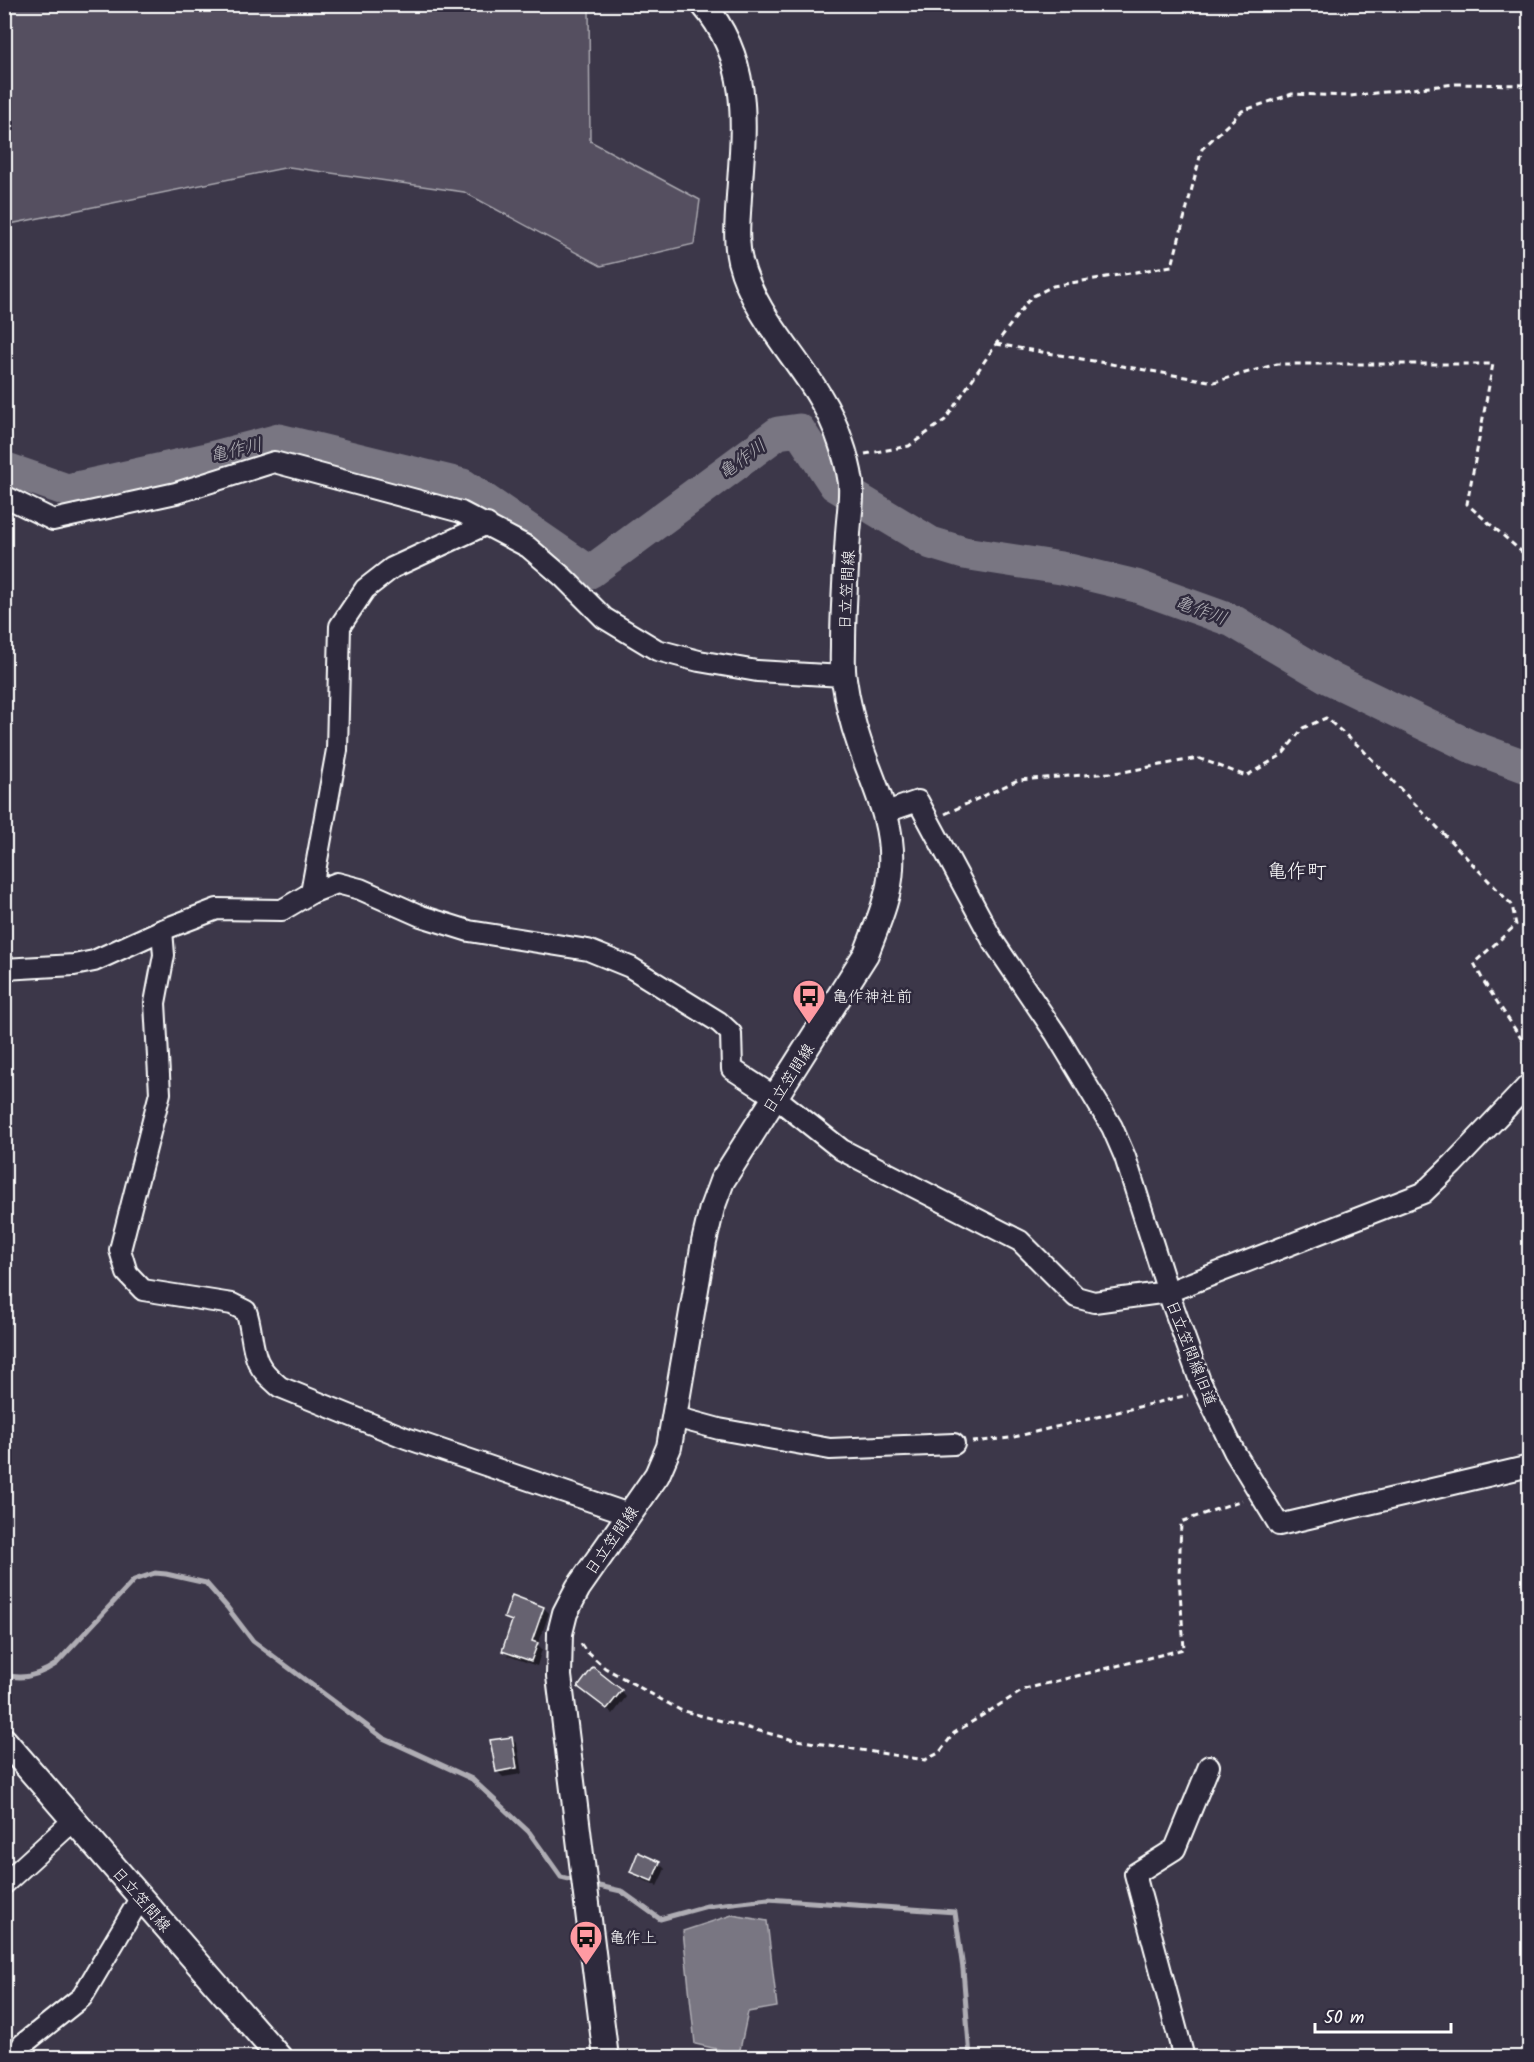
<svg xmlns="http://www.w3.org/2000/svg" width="1534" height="2062" font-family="Kalam,'Klee One',sans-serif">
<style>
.green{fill:#555060;stroke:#aaa8b0;stroke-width:1.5}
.water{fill:#797682;stroke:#afadb4;stroke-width:1.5}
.shadow{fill:#0007}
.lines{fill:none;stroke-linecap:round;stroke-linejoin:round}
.stream{stroke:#afadb4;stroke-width:5}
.river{stroke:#797682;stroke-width:33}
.building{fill:#666270;stroke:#fff;stroke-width:1.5}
.minor-casing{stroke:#fff;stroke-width:24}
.major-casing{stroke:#fff;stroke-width:28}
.path{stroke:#fff;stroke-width:3;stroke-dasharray:6 4.5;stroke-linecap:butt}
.minor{stroke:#2f2a3d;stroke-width:20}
.major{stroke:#2f2a3d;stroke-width:24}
.labels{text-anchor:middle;stroke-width:5;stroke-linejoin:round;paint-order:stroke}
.street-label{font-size:16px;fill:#fff;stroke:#2f2a3d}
.poi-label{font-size:16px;fill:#fff;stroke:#2f2a3d;text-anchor:start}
.water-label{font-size:18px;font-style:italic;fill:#b5b4ba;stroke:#2f2a3d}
.quarter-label{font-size:20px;fill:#fff;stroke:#2f2a3d}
</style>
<rect width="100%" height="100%" fill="#3c3749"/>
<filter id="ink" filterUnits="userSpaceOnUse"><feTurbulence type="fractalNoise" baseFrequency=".0167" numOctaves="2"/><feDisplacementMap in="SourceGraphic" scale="12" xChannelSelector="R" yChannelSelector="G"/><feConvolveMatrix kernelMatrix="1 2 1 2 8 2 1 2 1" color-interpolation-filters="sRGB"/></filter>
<g filter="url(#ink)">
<!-- green -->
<path class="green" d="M5,4L589,5L590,141L700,200L694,244L601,266L464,192L289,167L5,225Z"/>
<!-- water -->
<path class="water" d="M732,1915L767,1921L777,2007L748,2012L739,2054L695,2044L683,1931Z"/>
<!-- shadow -->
<g class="shadow">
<path d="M544,1608L549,1613L538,1645L542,1649L537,1666L509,1656L503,1650L513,1623L506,1617Z"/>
<path d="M621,1691L626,1697L613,1714L585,1692Z"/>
<path d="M511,1738L517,1744L522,1774L503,1777L497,1771Z"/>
<path d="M659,1863L665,1869L657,1886L637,1877L632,1871Z"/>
<path d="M518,2051L532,2058H515Z"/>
</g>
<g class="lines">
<!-- stream -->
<g class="stream">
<path d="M4,1674C22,1681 41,1674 56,1664L134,1580L155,1573L166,1574L206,1583L227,1607L253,1641L383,1738L472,1779L529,1832L561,1877L578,1881"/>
<path d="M590,1884L621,1891L660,1919L707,1906L768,1899L955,1912L963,1969L970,2058"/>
</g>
<!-- river -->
<path class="river" d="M4,468L67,490L207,459L279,440L463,485L590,572L778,433L799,430L835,485L931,543L964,553L1061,568L1136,586L1233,621L1331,679L1470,746L1530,768"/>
</g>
<!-- building -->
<g class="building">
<path d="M512,1595L544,1607L532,1641L538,1643L531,1661L502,1651L512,1621L504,1618Z"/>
<path d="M593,1667L622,1690L607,1709L578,1687Z"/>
<path d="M512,1737L517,1768L496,1772L490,1740Z"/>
<path d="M638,1852L660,1862L652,1881L630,1872Z"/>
</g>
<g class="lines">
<!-- minor casing -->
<g class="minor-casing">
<g id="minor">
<path d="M4,496L53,520L176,493L274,462L461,512L528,547L563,577L604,618L657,650L699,661L757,671L843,676"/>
<path d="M886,812L918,801L993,941L1056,1034L1112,1127L1125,1157L1168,1292L1423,1193L1453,1164L1530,1083"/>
<path d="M311,893L337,750L340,626L365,589L392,568L487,524"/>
<path d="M162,930L164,955L155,1003L160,1093L120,1250L127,1273L143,1290L232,1304L246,1311C252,1327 251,1347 258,1362C263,1373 272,1380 280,1387L406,1438L629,1514"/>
<path d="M4,969L74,965L94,961L162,930L217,909L282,910L311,893L337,883L360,889L421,916L469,931L588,950L630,967L719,1022L731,1033L732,1069L775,1097L842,1150L1020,1241L1076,1297L1094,1302L1168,1292L1200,1381L1234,1451L1279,1525L1530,1466"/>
<path d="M675,1417L719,1429L830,1449L954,1444"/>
<path d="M4,1884L74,1820"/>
<path d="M15,2058L23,2044L82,1997L141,1897"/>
<path d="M1184,2058L1135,1874L1175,1849L1209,1766"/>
</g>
</g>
<!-- major casing -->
<g class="major-casing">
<g id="major">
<path d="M4,1740L280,2058"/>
<path d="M606,2058L559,1676L560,1633L565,1613L578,1588L657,1475L669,1447L704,1242L712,1208L722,1181L866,954C876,927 890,897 891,868C894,820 873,785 859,742C852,722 847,700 844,679C842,668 843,655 843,644C843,607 846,570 848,534C849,517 852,500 851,483C849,469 845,454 840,440C819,374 757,328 740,261C735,239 738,217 739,196C744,127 752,61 703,4"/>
</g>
</g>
<!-- path -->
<g class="path">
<path d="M996,344L1214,382L1277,364H1493L1467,504L1530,559"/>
<path d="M865,454L909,446L945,420L996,344L1031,297L1053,286L1172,266L1202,149L1242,111L1292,94L1350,96L1455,84L1530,85"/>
<path d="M945,814L1018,780L1123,772L1198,758L1246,776L1282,755L1303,728L1326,718L1362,749L1512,905L1516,925L1474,963L1484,982L1530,1052"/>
<path d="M972,1442L1010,1438L1188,1395"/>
<path d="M581,1644L585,1650L605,1668L680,1710L790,1739L925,1760L939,1753L954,1733L1025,1689L1184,1649L1179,1577L1181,1522L1242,1500"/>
</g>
<!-- minor -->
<use href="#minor" class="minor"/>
<!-- major -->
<use href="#major" class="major"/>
</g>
</g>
<!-- icons -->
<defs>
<g id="bus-pin" transform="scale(1.725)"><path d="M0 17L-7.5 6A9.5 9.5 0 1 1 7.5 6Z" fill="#ff9aa2" stroke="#2f2a3d"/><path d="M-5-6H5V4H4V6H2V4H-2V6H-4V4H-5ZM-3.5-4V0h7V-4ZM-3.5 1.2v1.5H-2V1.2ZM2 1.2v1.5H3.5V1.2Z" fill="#111"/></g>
</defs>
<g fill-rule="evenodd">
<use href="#bus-pin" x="809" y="996"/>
<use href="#bus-pin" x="586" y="1937"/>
</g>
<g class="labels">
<!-- street labels -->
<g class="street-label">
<text transform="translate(846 590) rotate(-87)" y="6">日立笠間線</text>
<text transform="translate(788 1078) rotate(-57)" y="6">日立笠間線</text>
<text transform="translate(1192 1353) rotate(69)" y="6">日立笠間線旧道</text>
<text transform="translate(611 1540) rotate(-55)" y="6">日立笠間線</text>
<text transform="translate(142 1899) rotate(49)" y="6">日立笠間線</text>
</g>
<!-- poi labels -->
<g class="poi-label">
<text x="832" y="1002">亀作神社前</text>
<text x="609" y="1943">亀作上</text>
</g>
<!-- water labels -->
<g class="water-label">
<text transform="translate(236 450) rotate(-13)" y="6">亀作川</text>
<text transform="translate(742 459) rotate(-36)" y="6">亀作川</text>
<text transform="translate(1201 610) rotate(20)" y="6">亀作川</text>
</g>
<!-- quarter labels -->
<g class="quarter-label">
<text x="1297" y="878">亀作町</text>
</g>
</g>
<!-- margin -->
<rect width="1534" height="2062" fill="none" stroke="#2f2a3d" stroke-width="24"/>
<rect x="12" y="12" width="1510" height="2038" fill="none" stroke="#fff" stroke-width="2" filter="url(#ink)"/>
<!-- scale -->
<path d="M1315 2023v9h136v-9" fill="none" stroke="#ffffff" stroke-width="3"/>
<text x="1324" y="2023" font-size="18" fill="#ffffff" stroke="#2f2a3d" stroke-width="4.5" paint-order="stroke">50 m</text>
</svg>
